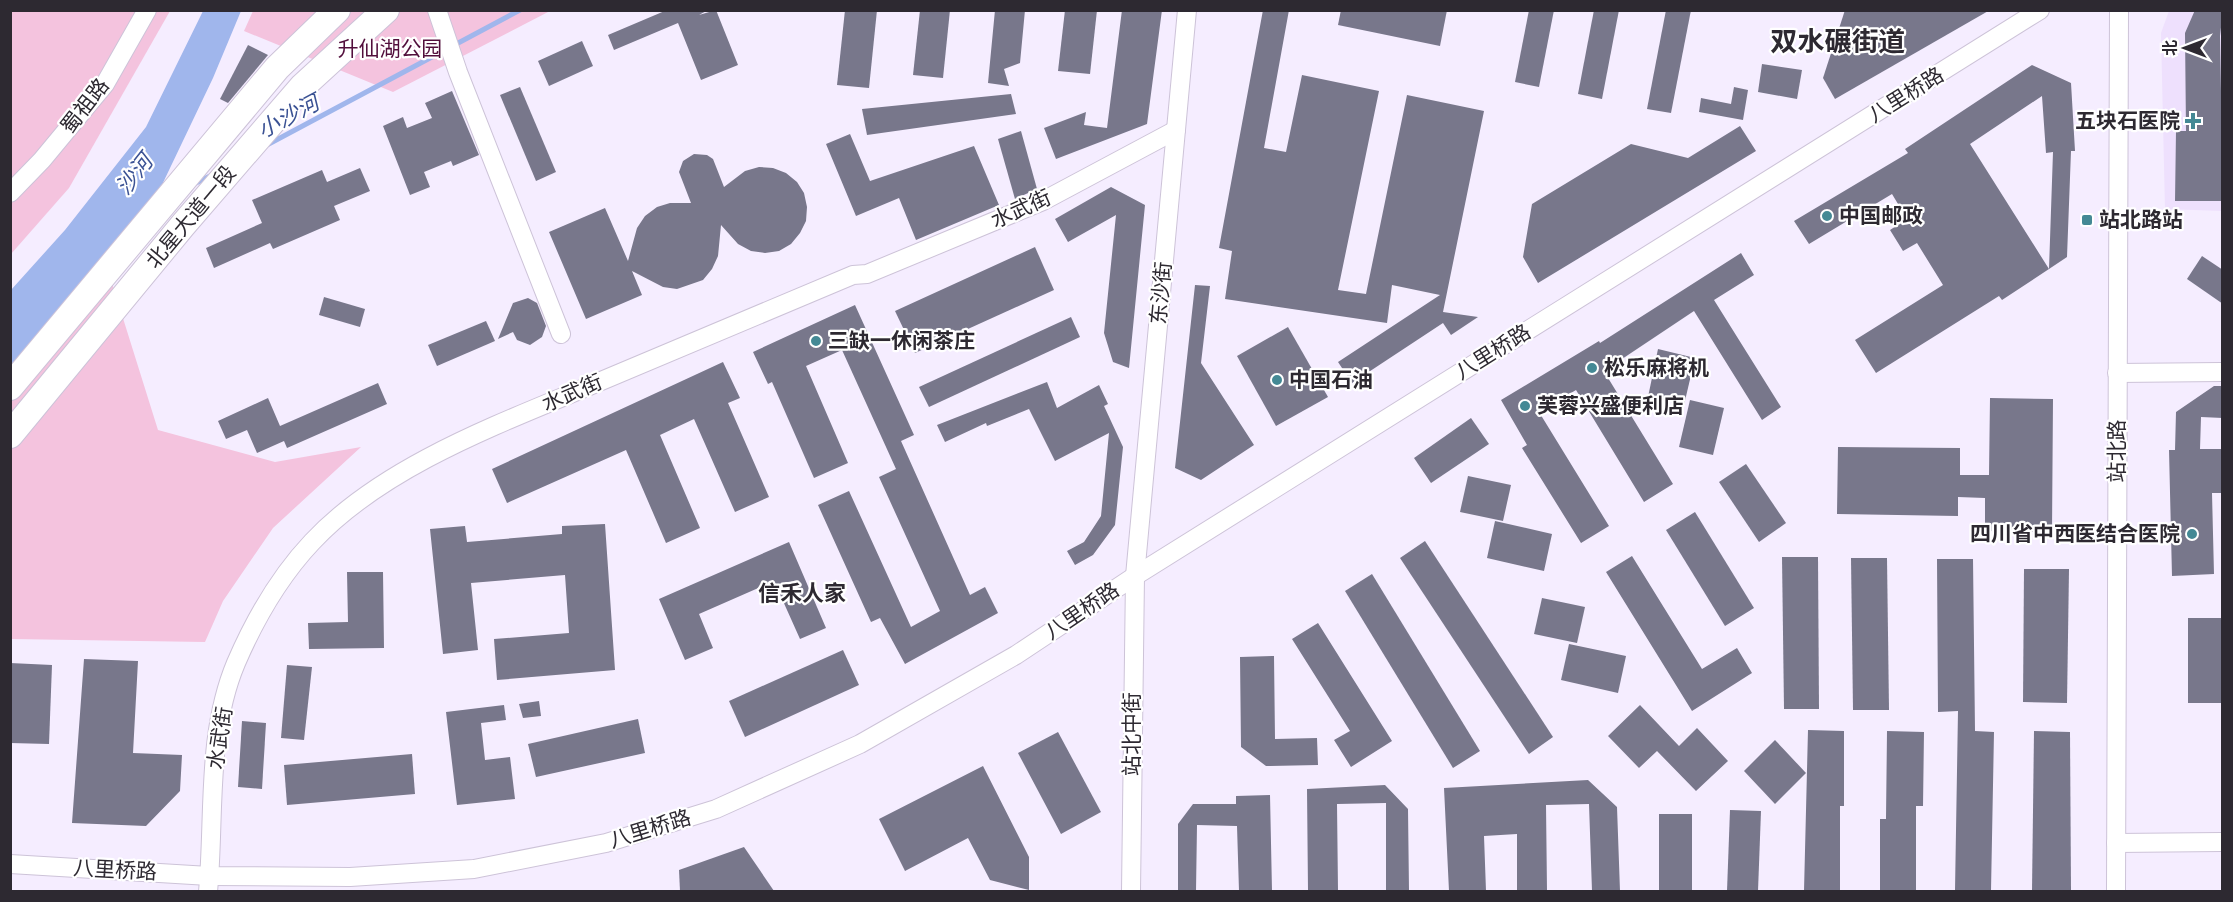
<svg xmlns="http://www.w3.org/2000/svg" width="2233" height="902" font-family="Manrope,'Noto Sans SC',sans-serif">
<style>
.built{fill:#eee0fd}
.green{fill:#f4c3de}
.water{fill:#a0b6ec}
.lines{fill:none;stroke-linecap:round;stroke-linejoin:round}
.stream{stroke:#a0b6ec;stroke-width:5}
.building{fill:#78778b}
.minor-casing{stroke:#cdc3d8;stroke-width:20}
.highway-casing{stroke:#cdc3d8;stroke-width:28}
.minor{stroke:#fff;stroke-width:18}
.highway{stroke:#fff;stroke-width:26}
.poi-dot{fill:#448995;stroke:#fff;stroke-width:2}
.labels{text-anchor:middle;stroke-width:4.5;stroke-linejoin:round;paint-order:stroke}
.park-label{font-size:21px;fill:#520e3c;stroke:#fff}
.street-label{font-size:21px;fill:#2d2931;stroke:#fff}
.poi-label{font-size:21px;font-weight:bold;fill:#2d2931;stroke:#fff;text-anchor:start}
.water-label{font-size:22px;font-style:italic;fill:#3b5294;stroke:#fff}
.neighbourhood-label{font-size:22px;font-weight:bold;fill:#2d2931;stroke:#fff}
.district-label{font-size:27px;font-weight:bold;fill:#2d2931;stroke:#fff}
</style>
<rect width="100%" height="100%" fill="#f5edff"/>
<!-- built -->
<path class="built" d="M2169,11H2222V211L2165,209L2161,33Z"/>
<!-- green -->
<g class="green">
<path d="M11,11H170L69,188L11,254Z"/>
<path d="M253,11H550L393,92L244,31Z"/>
<path d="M101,248L158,430L275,462L361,447L273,528L223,601L205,642L11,639L10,348Z"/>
</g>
<!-- water -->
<path class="water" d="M203,11H241L213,78L118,277L11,402V290L65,230L146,127Z"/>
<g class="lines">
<!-- stream -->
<g class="stream">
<path d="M265,146L520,10"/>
<path d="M194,184L212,175"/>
</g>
</g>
<!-- building -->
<g class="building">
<path d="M667,10H708L699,15L716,10L738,65L701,80L678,23L614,50L608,35Z"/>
<path d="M845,10H877L869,88L837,85Z"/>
<path d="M920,10H950L943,78L913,75Z"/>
<path d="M995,10H1025L1020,63L1004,69L1009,86L988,83Z"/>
<path d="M1065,10H1097L1090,74L1058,71Z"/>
<path d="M1122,10H1162L1147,124L1056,159L1044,128L1086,112L1084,125L1107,128Z"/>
<path d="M1263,10H1289L1264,148L1286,152L1302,75L1379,91L1338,290L1366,294L1407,95L1484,111L1443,312L1478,317L1451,335L1443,323L1352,383L1338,362L1440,295L1392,285L1387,323L1225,299L1232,251L1219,248Z"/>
<path d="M1341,10H1447L1440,46L1338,25Z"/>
<path d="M1529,10H1554L1539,87L1515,82Z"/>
<path d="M1594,10H1619L1602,99L1578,94Z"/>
<path d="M1666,10H1691L1671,113L1647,109Z"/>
<path d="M1845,10H1990L1835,99L1823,78Z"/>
<path d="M2195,10H2223L2220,36L2223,201H2175L2176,131H2186L2185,33Z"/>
<path d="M582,41L593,66L549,86L538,61Z"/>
<path d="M248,45L268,55L228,103L220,99Z"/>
<path d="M1762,64L1802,70L1797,99L1758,92Z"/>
<path d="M2032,65L2071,83L2075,151H2071L2067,257L2049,269L2053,152L2046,153L2042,96L1970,144L2049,269L2002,300L1999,296L1876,373L1855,340L1943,285L1917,243L1903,251L1890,230L1907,219L1892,194L1809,244L1794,221L1908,153L1905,149Z"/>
<path d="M520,87L556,172L536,181L500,95Z"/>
<path d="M1734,87L1748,90L1743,120L1699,112L1701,98L1731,104Z"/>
<path d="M452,91L479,155L453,166L451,161L424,172L430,187L410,195L383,126L403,117L407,128L432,118L425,103Z"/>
<path d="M1011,94L1016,114L867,135L862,109Z"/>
<path d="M1740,126L1756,151L1538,283L1523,257L1532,204L1631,144L1688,158Z"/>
<path d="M1021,131L1037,189L1015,199L998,139Z"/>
<path d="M850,134L870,181L974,146L999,205L916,240L899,198L856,216L826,144Z"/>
<path d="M694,154L707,155L713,159L724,187L745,171L759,167L773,168L786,173L797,182L804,193L807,207L806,221L800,233L791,244L779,251L765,253L751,251L738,244L721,225L718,256L712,269L703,280L677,289L663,287L632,271L642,295L586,319L549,232L605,208L628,261L637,228L645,216L657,207L670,203H691L679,172L683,161Z"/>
<path d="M360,168L370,191L334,206L340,220L273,249L270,243L214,268L206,248L262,223L252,200L322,170L327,182Z"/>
<path d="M1111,187L1145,205L1129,368L1113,362L1104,333L1116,215L1068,242L1055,219Z"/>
<path d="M1035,247L1054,290L915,353L895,311Z"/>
<path d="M1741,253L1754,275L1714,300L1781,407L1762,420L1694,311L1613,365L1614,367L1605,373L1673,484L1644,502L1576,390L1539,412L1609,526L1581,543L1522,448L1527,445L1501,400L1599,341L1600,343Z"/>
<path d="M2202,256L2223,270V304L2187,279Z"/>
<path d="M1195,285L1210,286L1201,363L1254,445L1201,480L1175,468Z"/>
<path d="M324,297L365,309L360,327L319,315Z"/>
<path d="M528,298L537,303L546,326L542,337L530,345L517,340L513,332L498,339L513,303Z"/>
<path d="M855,305L914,435L901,441L970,595L985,587L998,613L905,664L880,618L871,622L818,505L849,491L911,627L940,611L879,477L896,469L842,350L806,366L848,463L814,478L772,382L768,384L753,352Z"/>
<path d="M1071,317L1080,337L929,407L919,387Z"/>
<path d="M486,321L495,341L437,366L428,345Z"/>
<path d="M1288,327L1328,397L1276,426L1237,356Z"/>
<path d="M1658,349L1695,358L1684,405L1648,397Z"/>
<path d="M723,362L740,398L728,403L769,497L735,512L694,419L660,435L700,528L666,543L626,450L507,503L492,469Z"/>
<path d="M1047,382L1057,408L1099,385L1108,404L1104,406L1123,447L1115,525L1093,555L1075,565L1067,551L1084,542L1101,516L1109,433L1055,461L1029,409L987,426L986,423L945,442L937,425Z"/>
<path d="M378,383L387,404L287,448L284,441L257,453L247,430L226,439L218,421L268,398L280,426Z"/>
<path d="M2214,386H2223V418L2201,417L2200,449H2223V493H2212L2214,574L2172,576L2169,450H2175L2176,412Z"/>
<path d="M1990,398L2053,399L2052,532L1985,531V498L1958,497V516L1837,514L1838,447L1960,448V475H1989Z"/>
<path d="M1690,400L1724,408L1713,455L1679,447Z"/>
<path d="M1471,418L1489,444L1431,483L1414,458Z"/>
<path d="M1746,464L1786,523L1759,542L1719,482Z"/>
<path d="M1468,476L1511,485L1503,521L1460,512Z"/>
<path d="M1695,512L1754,608L1725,626L1666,530Z"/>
<path d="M1495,521L1552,534L1544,571L1487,558Z"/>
<path d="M605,524L615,670L497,680L494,639L569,633L565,575L471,583L478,650L443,654L430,529L465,526L467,542L562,534V526Z"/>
<path d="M1425,541L1553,737L1529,754L1400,558Z"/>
<path d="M789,542L826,628L800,639L774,581L699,614L713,648L685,660L659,599Z"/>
<path d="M1632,556L1702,669L1737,648L1752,673L1692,711L1606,572Z"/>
<path d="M1782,557H1818L1819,709H1784Z"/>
<path d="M1851,558H1887L1889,710H1853Z"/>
<path d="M1937,559H1973L1975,731L1994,732L1991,891H1955L1958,711L1938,712Z"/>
<path d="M2024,569H2069L2067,703L2023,702Z"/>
<path d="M347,572H383L384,648L309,649L308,623L348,622Z"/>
<path d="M1372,574L1480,751L1453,768L1345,591Z"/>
<path d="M1542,598L1585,607L1577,643L1534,634Z"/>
<rect x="2188" y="618" width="35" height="85"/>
<path d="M1318,623L1392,741L1351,767L1334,740L1350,731L1292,639Z"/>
<path d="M1569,644L1626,656L1618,693L1561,680Z"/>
<path d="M843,650L859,685L745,737L729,701Z"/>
<path d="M1274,656L1275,739L1317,738L1318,765L1266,766L1241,747L1240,657Z"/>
<path d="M84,659L138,661L133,753L182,755L180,791L146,826L72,823Z"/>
<path d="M10,663L52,665L49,744L10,743Z"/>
<path d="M287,665L312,667L304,740L281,738Z"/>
<path d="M539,701L541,716L523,718L519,704Z"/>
<path d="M504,705L506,720L481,723L485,760L510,757L515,799L457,805L446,712Z"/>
<path d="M1640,705L1679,746L1697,728L1728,761L1696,791L1657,751L1639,768L1608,736Z"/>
<path d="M638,719L645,753L536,777L528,744Z"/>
<path d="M242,721L266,723L262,789L238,787Z"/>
<path d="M1808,730L1844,731V806H1840V891H1804Z"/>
<path d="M1887,731L1924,732L1923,806H1916V891H1880V819H1886Z"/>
<path d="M2034,731L2070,732L2071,891H2032Z"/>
<path d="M1058,732L1101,812L1061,834L1018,753Z"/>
<path d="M1775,740L1806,773L1775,804L1744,771Z"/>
<path d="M412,754L415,794L287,805L284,765Z"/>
<path d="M983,766L1029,857V890L990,880L968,838L905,871L879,819Z"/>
<path d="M1588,780L1617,807L1620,891H1592L1589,804L1546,805L1547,891H1517V834L1484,836L1486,891H1449L1444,788Z"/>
<path d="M1385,785L1408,809L1409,891H1386V803L1337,804L1338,891H1308L1307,789Z"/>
<path d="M1270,795L1272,891H1239L1237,826L1197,825L1196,891H1178V824L1193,804H1236V796Z"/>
<path d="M1730,810L1761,811L1758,891H1727Z"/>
<rect x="1659" y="814" width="33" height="77"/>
<path d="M744,847L774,891H680L679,870Z"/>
</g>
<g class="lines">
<!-- minor casing -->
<g class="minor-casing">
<g id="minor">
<path d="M437,10L458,72L561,334"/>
<path d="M10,193L42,160L105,84L147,10"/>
<path d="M2117,373L2222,372"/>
<path d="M2116,843L2222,842"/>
<path d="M10,864L209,876L350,877L474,869L606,843L716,809L860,744L1016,655L1135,576L2040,10"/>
<path d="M208,892C215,816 206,734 236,663C255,619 279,577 312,542C383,466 499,424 594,384C680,348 766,311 853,275L867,274L1043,201L1176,130"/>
<path d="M1131,892L1135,576L1187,10"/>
<path d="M2116,892L2119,10"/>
</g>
</g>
<!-- highway casing -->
<g class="highway-casing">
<g id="highway">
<path d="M10,387L277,68L337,10"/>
<path d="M10,435L183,225L303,86L386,10"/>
</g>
</g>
<!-- minor -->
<use href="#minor" class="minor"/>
<!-- highway -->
<use href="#highway" class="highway"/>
</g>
<!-- markers -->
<g class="poi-dot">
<path d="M2190 112h6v6h6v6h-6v6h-6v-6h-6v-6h6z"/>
<circle cx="1827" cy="216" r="6"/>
<rect x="2081" y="214" width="12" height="12" rx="3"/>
<circle cx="816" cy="341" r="6"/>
<circle cx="1592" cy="368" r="6"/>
<circle cx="1277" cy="380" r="6"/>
<circle cx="1525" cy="406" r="6"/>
<circle cx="2192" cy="534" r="6"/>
</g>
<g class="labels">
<!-- park labels -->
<g class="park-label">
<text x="390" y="56">升仙湖公园</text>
</g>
<!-- street labels -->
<g class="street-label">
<text transform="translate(1906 95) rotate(-32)" y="7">八里桥路</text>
<text transform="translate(85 106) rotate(-52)" y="7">蜀祖路</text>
<text transform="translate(1021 209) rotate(-24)" y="7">水武街</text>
<text transform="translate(191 217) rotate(-50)" y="7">北星大道一段</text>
<text transform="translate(1161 293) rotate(-85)" y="7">东沙街</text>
<text transform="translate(1493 352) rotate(-32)" y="7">八里桥路</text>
<text transform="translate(572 393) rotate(-23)" y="7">水武街</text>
<text transform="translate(2117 451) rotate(-90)" y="7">站北路</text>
<text transform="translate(1082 611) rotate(-34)" y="7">八里桥路</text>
<text transform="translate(1132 734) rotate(-90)" y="7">站北中街</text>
<text transform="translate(220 738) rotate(-81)" y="7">水武街</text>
<text transform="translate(650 829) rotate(-17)" y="7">八里桥路</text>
<text transform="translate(115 870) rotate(3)" y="7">八里桥路</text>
</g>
<!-- poi labels -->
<g class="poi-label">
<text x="2180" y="128" text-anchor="end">五块石医院</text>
<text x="1839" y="223">中国邮政</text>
<text x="2099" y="227">站北路站</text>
<text x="828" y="348">三缺一休闲茶庄</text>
<text x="1604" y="375">松乐麻将机</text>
<text x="1289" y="387">中国石油</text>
<text x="1537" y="413">芙蓉兴盛便利店</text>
<text x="2180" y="541" text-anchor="end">四川省中西医结合医院</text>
</g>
<!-- water labels -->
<g class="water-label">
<text transform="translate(288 116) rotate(-28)" y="8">小沙河</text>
<text transform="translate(134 174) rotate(-52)" y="8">沙河</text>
</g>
<!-- neighbourhood labels -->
<g class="neighbourhood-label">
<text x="802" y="601">信禾人家</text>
</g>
<!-- district labels -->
<g class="district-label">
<text x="1838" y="51">双水碾街道</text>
</g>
</g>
<!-- border -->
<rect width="2233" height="902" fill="none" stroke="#2d2931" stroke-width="24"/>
<!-- north arrow -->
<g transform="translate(2185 48) rotate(270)" stroke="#ffffff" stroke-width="4.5" paint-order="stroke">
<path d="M0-4.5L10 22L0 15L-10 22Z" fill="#2d2931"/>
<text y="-9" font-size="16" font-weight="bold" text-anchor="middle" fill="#2d2931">北</text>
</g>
</svg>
